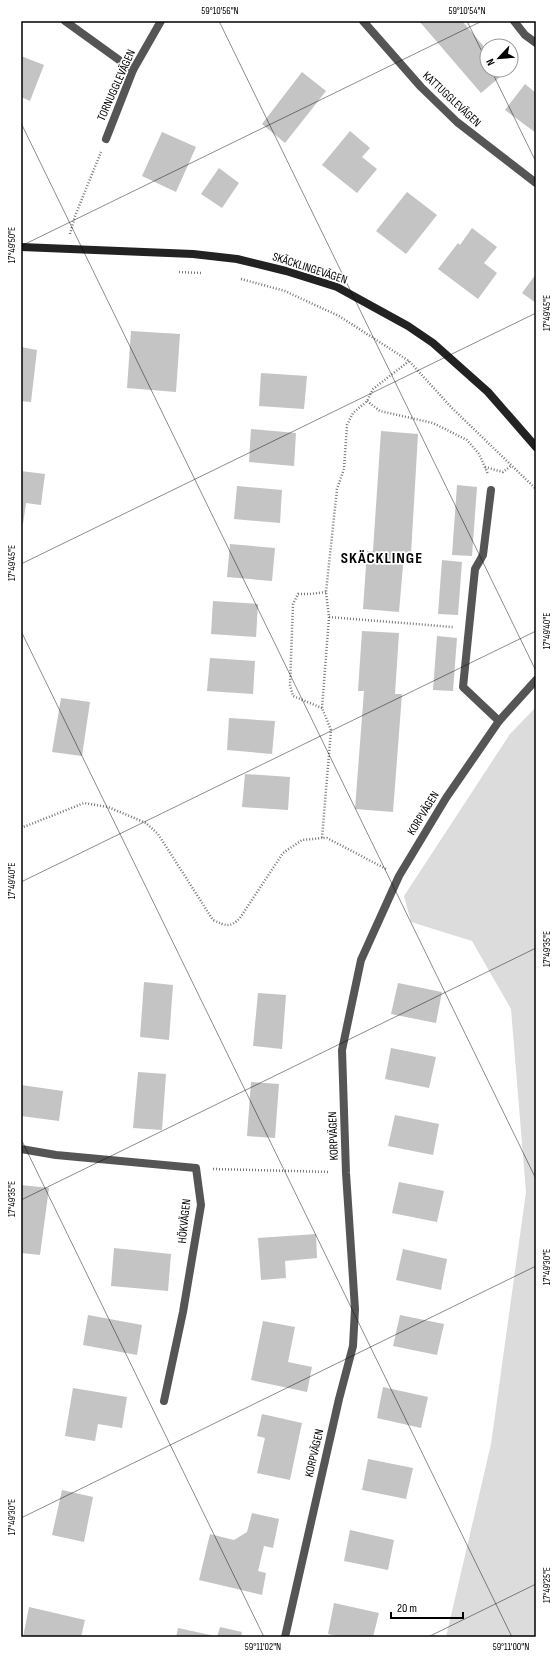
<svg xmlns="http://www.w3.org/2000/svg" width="557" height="1658" font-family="'Sofia Sans Condensed',sans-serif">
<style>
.green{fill:#dcdcdc}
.building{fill:#c4c4c4}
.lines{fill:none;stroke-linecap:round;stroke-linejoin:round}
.path{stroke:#777;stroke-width:2.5;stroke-dasharray:1 2;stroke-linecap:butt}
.lane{stroke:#555;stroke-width:8}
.street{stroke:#555;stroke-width:8}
.secondary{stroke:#222;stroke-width:8}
.ticks{fill:none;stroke:#000;stroke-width:1;stroke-opacity:0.45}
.labels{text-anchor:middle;stroke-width:3.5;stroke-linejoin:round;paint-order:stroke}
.street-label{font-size:12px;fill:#000;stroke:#fff}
.district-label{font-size:16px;font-weight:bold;letter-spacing:1px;fill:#000;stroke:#fff}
.neatline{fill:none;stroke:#000;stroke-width:1.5}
.ticks-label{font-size:10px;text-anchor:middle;fill:#000}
</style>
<rect width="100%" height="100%" fill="#fff"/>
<!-- green -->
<path class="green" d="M536,707V1637H446L491,1444L526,1192L511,1009L472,941L411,922L404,896L510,734Z"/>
<!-- building -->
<g class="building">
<path d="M419,21H462L487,50V70H504L506,72L481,93Z"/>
<path d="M21,56L44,65L30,101L21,97Z"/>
<path d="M302,72L326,91L285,143L262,124Z"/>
<path d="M525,84L536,93V133L505,110Z"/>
<path d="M350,131L370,148L362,157L377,169L357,193L322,165Z"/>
<path d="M162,132L196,147L176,192L142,176Z"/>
<path d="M219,168L239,183L222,208L201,194Z"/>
<path d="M407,192L437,215L406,254L376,231Z"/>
<path d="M472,228L497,247L484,263L497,273L478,299L438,269L458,243L460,245Z"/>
<path d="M536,274V303L522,293Z"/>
<path d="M131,331L180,334L176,392L127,388Z"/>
<path d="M21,347L37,350L31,402L21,401Z"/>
<path d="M261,373L307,376L304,409L259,406Z"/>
<path d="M251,429L296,433L294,466L249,462Z"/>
<path d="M381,431L418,434L411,554H404L399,612L363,609L367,551H373Z"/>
<path d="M21,471L45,474L41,505L26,503L23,524H21Z"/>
<path d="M457,485L477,487L472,556L452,555Z"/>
<path d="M237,486L282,490L280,523L234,519Z"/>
<path d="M230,544L275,548L272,581L227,577Z"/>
<path d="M442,560L462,562L458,615L438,614Z"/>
<path d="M213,601L258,604L256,637L211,634Z"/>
<path d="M362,631L399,633L395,694H402L393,812L355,809L364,691H358Z"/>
<path d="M437,636L457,638L453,691L433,690Z"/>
<path d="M210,658L255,661L253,694L207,691Z"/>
<path d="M61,698L90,702L82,756L52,752Z"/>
<path d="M229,718L275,721L272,754L227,750Z"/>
<path d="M245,774L290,777L288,810L242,807Z"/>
<path d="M144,982L173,985L169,1040L140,1037Z"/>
<path d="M398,983L442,992L436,1023L391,1014Z"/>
<path d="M258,993L286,995L282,1049L253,1046Z"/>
<path d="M391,1048L436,1057L429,1088L385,1079Z"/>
<path d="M138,1072L166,1074L162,1130L133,1128Z"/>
<path d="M251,1082L279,1084L275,1138L247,1136Z"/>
<path d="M21,1085L63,1091L59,1121L21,1116Z"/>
<path d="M395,1115L439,1124L433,1155L388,1146Z"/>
<path d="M399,1182L444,1191L437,1222L392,1213Z"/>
<path d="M21,1185L49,1188L40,1255L21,1253Z"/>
<path d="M316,1234L317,1258L285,1261L286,1278L261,1280L258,1238Z"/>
<path d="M114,1248L171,1254L168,1291L111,1286Z"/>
<path d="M403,1249L447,1259L441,1290L396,1280Z"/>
<path d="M88,1315L142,1325L137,1355L83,1345Z"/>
<path d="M400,1315L444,1324L437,1355L393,1346Z"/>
<path d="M263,1321L295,1327L288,1362L312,1367L307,1392L251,1380Z"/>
<path d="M383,1387L428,1397L421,1428L377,1418Z"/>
<path d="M73,1388L127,1397L122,1428L98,1424L95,1441L65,1436Z"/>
<path d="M262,1414L302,1423L290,1480L257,1473L265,1438L257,1436Z"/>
<path d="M368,1459L413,1468L406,1499L362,1490Z"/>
<path d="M62,1490L93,1497L84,1542L52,1535Z"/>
<path d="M252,1513L279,1519L273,1548L264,1546L258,1571L266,1573L262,1595L199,1580L210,1534L234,1540L247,1532Z"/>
<path d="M350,1530L394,1540L388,1570L344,1561Z"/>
<path d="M334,1603L379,1613L373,1637H341L328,1634Z"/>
<path d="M29,1607L85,1620L81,1637H23Z"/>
<path d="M220,1627L242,1632L241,1637H217Z"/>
<path d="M178,1628L215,1636V1637H176Z"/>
</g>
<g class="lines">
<!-- path -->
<g class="path">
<path d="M70,234L75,216L101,152"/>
<path d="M179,272L202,273"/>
<path d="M241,279L285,291L339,316L409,361L452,408L536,489"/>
<path d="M409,361L373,389L367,401L353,413L347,425L344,469L337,489L326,592L329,617L453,627"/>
<path d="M367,401L380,411L433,423L467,440L479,454L488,474"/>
<path d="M485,467L503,472L512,465"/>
<path d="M329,617L322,708L331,730L322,838H327L386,869"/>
<path d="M322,708L293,696L290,685L293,604L298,594H310L326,592"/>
<path d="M21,828L84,803L108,807L146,823L158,834L213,920C226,926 230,928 240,918L283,853L302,840L322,838"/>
<path d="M213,1169L330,1172"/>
</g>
<!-- lane -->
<path class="lane" d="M514,21L525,35L536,43"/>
<!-- street -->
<g class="street">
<path d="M65,21L133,70"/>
<path d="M363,21L421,87L457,122L536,183"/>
<path d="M106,139L133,70L161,21"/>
<path d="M491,490L483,555L475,569L463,687L499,721"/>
<path d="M21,1149L56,1155L196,1168L201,1205L183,1312L164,1401"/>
<path d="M285,1637L339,1399L353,1346L355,1309L346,1173L342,1050L361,960L399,876L446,798L499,721L536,680"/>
</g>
<!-- secondary -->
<path class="secondary" d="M21,247L193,254L237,259L286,271L337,287L408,326L433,343L488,392L536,447"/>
</g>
<!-- ticks -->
<path class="ticks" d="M219,21L536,671M467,21L487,62M491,70L536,162M21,123L536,1179M21,246L482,21M21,564L536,313M21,631L512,1637M21,882L536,631M21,1139L264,1637M21,1200L536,948M21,1518L536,1266M428,1637L536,1584"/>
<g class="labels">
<!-- street labels -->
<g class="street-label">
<text transform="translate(116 85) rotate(-66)" y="4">TORNUGGLEVÄGEN</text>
<text transform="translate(452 99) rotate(43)" y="4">KATTUGGLEVÄGEN</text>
<text transform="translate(310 268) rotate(18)" y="4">SKÄCKLINGEVÄGEN</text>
<text transform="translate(423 813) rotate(-58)" y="4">KORPVÄGEN</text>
<text transform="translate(333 1136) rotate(-92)" y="4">KORPVÄGEN</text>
<text transform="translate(184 1221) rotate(-84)" y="4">HÖKVÄGEN</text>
<text transform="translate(314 1453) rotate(-77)" y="4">KORPVÄGEN</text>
</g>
<!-- district labels -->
<g class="district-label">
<text x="382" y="563">SKÄCKLINGE</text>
</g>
</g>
<!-- border -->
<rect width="557" height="1658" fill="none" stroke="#ffffff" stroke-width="44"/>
<!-- north arrow -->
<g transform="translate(499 58) rotate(244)"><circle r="19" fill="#ffffff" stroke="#999999"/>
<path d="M0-3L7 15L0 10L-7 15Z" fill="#000000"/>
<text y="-6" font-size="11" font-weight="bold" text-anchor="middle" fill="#000000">N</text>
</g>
<!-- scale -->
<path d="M391 1612v6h72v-6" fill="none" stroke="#000000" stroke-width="2"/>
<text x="397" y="1612" font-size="12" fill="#000000" stroke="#ffffff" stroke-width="3" paint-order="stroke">20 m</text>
<rect x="22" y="22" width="513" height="1614" class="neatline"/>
<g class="ticks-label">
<text x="220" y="14">59°10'56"N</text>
<text x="467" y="14">59°10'54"N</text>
<text transform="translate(11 245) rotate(-90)" y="4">17°49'50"E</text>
<text transform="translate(546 313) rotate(-90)" y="4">17°49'45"E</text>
<text transform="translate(11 563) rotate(-90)" y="4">17°49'45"E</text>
<text transform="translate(546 631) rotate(-90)" y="4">17°49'40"E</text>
<text transform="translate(11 881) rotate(-90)" y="4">17°49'40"E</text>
<text transform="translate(546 949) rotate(-90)" y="4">17°49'35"E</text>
<text transform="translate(11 1199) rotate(-90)" y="4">17°49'35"E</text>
<text transform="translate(546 1267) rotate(-90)" y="4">17°49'30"E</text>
<text transform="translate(11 1517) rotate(-90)" y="4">17°49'30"E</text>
<text transform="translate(546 1585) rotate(-90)" y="4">17°49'25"E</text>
<text x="263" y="1650">59°11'02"N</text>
<text x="511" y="1650">59°11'00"N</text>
</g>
</svg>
